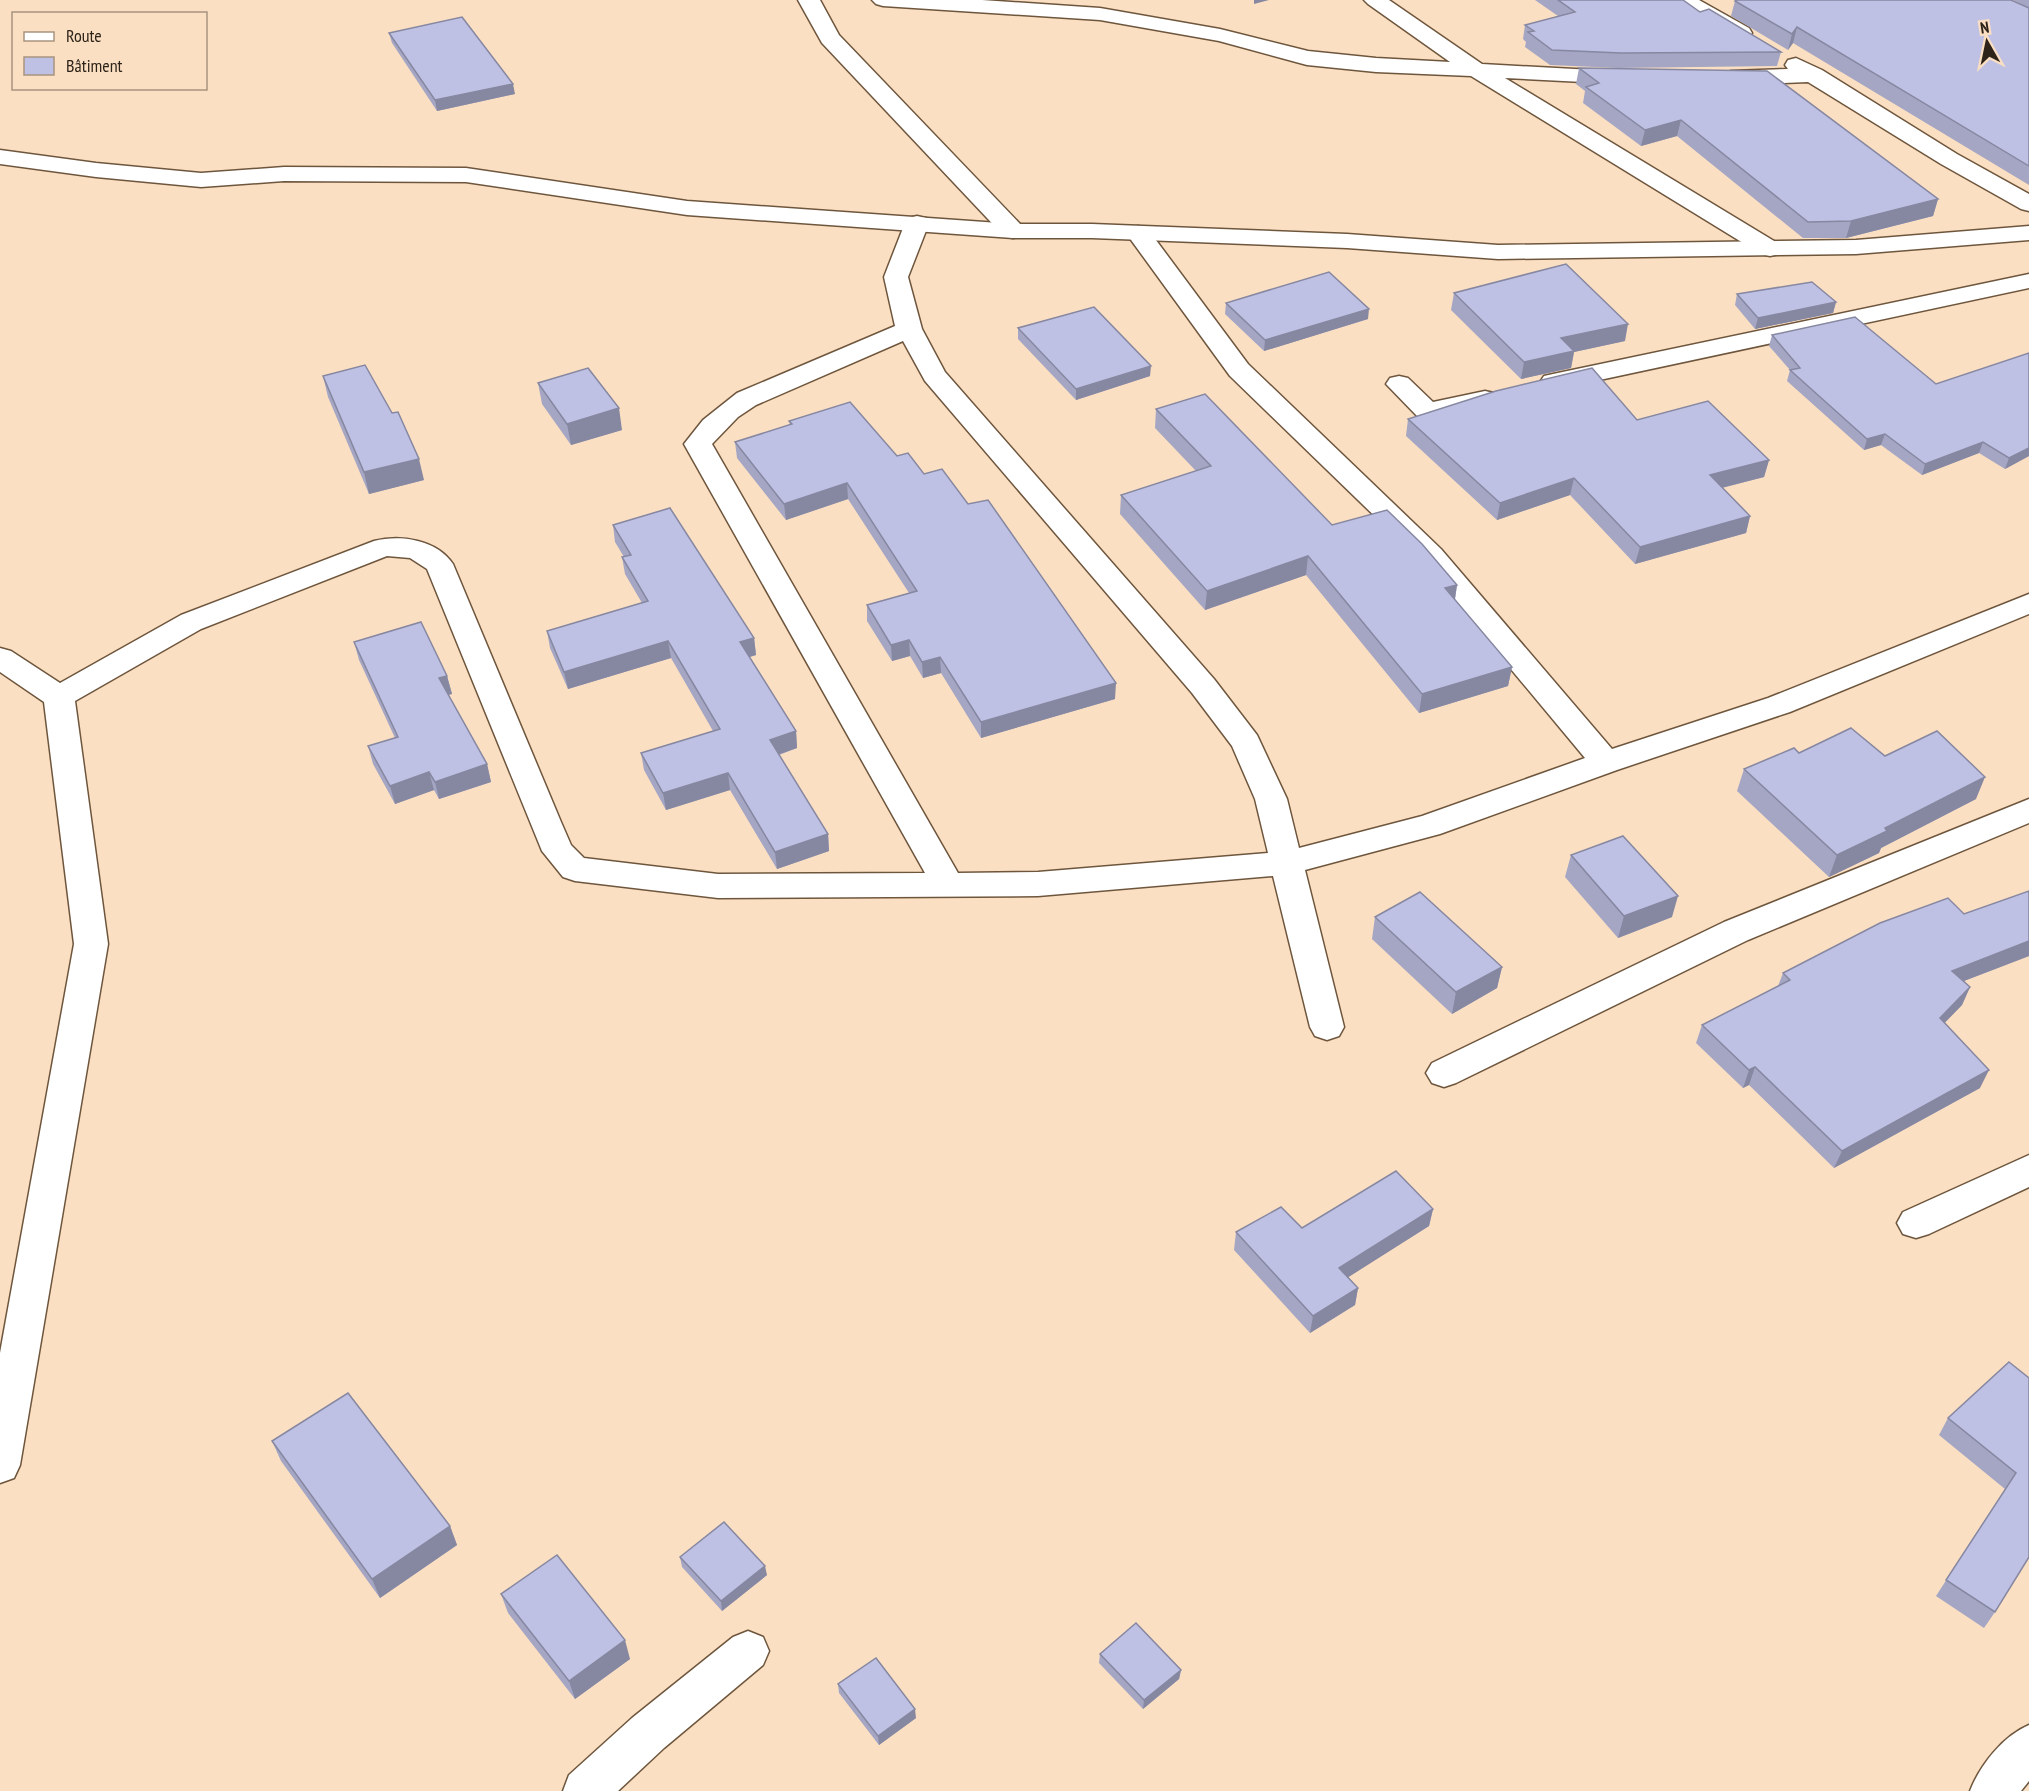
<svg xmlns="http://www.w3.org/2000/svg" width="2029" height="1791" font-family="'PT Sans Narrow',sans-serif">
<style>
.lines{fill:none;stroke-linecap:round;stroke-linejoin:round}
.street-casing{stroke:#6e563d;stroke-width:3}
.secondary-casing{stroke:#6e563d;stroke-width:3}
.street{fill:#fff;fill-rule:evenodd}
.secondary{fill:#fff;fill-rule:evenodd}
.wall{fill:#a4a6c4}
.shaded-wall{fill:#8687a0}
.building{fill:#bfc1e4;stroke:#8687a0;stroke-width:1.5}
</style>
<rect width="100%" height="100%" fill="#fbdfc3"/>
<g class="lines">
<!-- street casing -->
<g class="street-casing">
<g id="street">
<path d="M798,0H820L839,35L1022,226L1025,231L1022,236L1013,238L1004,236L822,43Z"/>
<path d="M872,0H982L1100,8L1220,29L1308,51L1376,58L1450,62L1368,4L1364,0H1389L1482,64L1630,72L1633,77L1630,82L1622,84L1505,78L1779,244L1782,249L1779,254L1770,256L1761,254L1471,76L1376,72L1307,65L1219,41L1100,20L883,6L876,4Z"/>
<path d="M1673,0H1699L1749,28L1752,33L1749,38L1741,39L1733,38L1677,4Z"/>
<path d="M1796,58L1822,70L1957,154L2029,194V211L2021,209L1941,164L1808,82L1731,85L1723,83L1720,78L1723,73L1731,71L1788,69L1785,65L1788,60Z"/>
<path d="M917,216L926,218L929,223L908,277L922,329L945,372L1214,679L1257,735L1287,799L1299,848L1422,816L1585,758L1421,561L1230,376L1126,233L1129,228L1138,226L1147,228L1248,364L1441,549L1612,749L1768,698L2029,594V614L1790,712L1617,770L1440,834L1305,870L1344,1027L1339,1036L1327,1040L1315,1036L1310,1027L1273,876L1038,896L718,898L575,881L563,877L542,851L427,569L410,558L387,556L201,629L75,701L108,944L20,1465L14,1478L0,1483V1353L74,944L44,702L0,672V648L11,651L60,683L181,615L374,541C401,534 437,540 453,564L561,822L571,845L584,858L718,874L925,873L684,444L703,420L737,393L895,326L884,277L905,223L908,218ZM903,341L925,381L1192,693L1232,746L1255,799L1268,853L1038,872L958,873L712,444L738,417L756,405Z"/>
<path d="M2029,274V288L1553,390L1544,388L1540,382L1544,376L1553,374Z"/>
<path d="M1399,376L1408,378L1433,402L1485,391L1494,393L1498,399L1494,405L1427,419L1418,417L1386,384L1390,378Z"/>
<path d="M2029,799V823L1748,940L1456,1083L1444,1087L1432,1083L1426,1073L1432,1063L1724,922Z"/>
<path d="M2029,1155V1187L1929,1234L1916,1238L1903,1234L1897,1223L1903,1212Z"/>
<path d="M748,1631L763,1637L769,1651L763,1665L664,1748L618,1791H563L569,1775L632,1718L733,1637Z"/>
<path d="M2029,1725V1781L2021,1791H1970C1980,1765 2003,1736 2029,1725Z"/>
</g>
</g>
<!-- secondary casing -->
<g class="secondary-casing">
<path id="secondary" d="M0,150L96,163L201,173L284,167L466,168L687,201L1013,224H1092L1347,234L1498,245L1856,240L2029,226V240L1856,254L1498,259L1347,248L1092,238H1013L687,215L466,182L284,181L201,187L96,177L0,164Z"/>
</g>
<!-- street -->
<use href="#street" class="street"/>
<!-- secondary -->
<use href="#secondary" class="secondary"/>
</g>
<!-- wall -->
<g class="wall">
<path d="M1535,0H1683L1700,12L1781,52L1777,66L1618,68L1550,65L1525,47L1526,42L1523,39L1525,25L1558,16Z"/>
<path d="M2013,0H2029V185L1793,43L1788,50L1731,16L1735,1L2021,4Z"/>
<path d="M389,33L515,94L437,111L392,43Z"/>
<path d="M1579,68L1938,199L1933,216L1846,238H1803L1677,136L1641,146L1583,103L1585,91L1576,84Z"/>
<path d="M1454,293L1625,341L1574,352L1571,368L1521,379L1451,310Z"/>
<path d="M1737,294L1836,302L1833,313L1755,329L1735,305Z"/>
<path d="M1226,303L1368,319L1264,351L1225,314Z"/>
<path d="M1018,328L1150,376L1076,400L1018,339Z"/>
<path d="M1772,335L1936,384L2029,353V456L2005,469L1979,453L1922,475L1881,445L1864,450L1787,381L1790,370L1769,346Z"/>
<path d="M323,376L424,480L369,494L328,397Z"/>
<path d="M538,383L622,430L571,445L542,404Z"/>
<path d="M1156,409L1332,525L1457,585L1455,600L1512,667L1508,686L1419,713L1306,575L1205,610L1120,514L1121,495L1196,471L1155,428Z"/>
<path d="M1408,419L1637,420L1769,460L1764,477L1722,488L1750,516L1746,533L1635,564L1570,495L1497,520L1406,436Z"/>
<path d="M789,421L897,456L968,504L1115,699L981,738L941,673L923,678L910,656L892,661L867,621V605L909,593L848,499L786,520L737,458L735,442L790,425Z"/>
<path d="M613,525L754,638L756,655L750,657L796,731L797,748L779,755L828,834L829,851L777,869L730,790L666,810L644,770L641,753L713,731L671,658L568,689L550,648L547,631L642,603L625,574L622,557H624L615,542Z"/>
<path d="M354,642L447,676L452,694L448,695L487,764L491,782L439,799L434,790L395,804L373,764L368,746L395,738L359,660Z"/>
<path d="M1799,753L1976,799L1881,848L1879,853L1829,877L1737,791L1744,769Z"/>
<path d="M1571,855L1672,917L1618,938L1565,877Z"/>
<path d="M2029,891V956L1964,981L1970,987L1962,1005L1944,1023L1980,1088L1834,1168L1749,1085L1743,1088L1696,1043L1702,1025L1778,986L1783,973L1964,914Z"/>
<path d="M1375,917L1502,967L1497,988L1452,1014L1372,939Z"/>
<path d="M1433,1209L1429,1226L1348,1277L1358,1288L1355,1305L1310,1333L1234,1250L1236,1232L1302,1228Z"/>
<path d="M2029,1378L1995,1612L1984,1628L1936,1596L2005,1489L1939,1435L1948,1418Z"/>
<path d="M272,1441L450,1526L457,1545L380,1598L281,1461Z"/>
<path d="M680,1557L767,1575L722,1611L682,1567Z"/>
<path d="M501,1594L630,1659L575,1699L508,1613Z"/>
<path d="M1100,1654L1181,1670L1179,1679L1143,1709L1099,1663Z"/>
<path d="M838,1684L916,1718L879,1745L839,1693Z"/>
</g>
<!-- shaded-wall -->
<g class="shaded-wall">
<path d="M1254,0H1269L1254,4Z"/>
<path d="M1797,27L1793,43L1788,50L1792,34Z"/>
<path d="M513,84L515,94L437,111L435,100Z"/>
<path d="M1681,120L1677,136L1641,146L1645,130Z"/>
<path d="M1938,199L1933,216L1846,238L1851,221Z"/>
<path d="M1836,302L1833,313L1755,329L1758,318Z"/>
<path d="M1369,309L1368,319L1264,351L1265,340Z"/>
<path d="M1628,324L1625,341L1574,352L1571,368L1521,379L1524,362L1561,338Z"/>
<path d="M1151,366L1150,376L1076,400V389Z"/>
<path d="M619,408L622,430L571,445L567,424Z"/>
<path d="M1885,434L1881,445L1864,450L1867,439Z"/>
<path d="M1983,442L1979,453L1922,475L1925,464Z"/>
<path d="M2029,448V456L2005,469L2009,458Z"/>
<path d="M419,459L424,480L369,494L364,472Z"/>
<path d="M1769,460L1764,477L1705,492L1710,475Z"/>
<path d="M1574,478L1570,495L1497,520L1500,503Z"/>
<path d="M847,483L848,499L786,520L784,504Z"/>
<path d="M1750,516L1746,533L1635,564L1640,547Z"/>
<path d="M1308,556L1306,575L1205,610L1207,591Z"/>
<path d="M1457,585L1454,604L1445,588Z"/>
<path d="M754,638L756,655L742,659L740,642Z"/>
<path d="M909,640L910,656L892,661L891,645Z"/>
<path d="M668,641L671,658L568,689L564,672Z"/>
<path d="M940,657L941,673L923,678L922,662Z"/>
<path d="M1512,667L1508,686L1419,713L1422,694Z"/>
<path d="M447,676L452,694L443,696L439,678Z"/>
<path d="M1116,683L1115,699L981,738V722Z"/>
<path d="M796,731L797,748L771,757L770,740Z"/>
<path d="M487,764L491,782L439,799L435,782Z"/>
<path d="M429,772L434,790L395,804L390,786Z"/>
<path d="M728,773L730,790L666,810L663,793Z"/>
<path d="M1985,777L1976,799L1881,848L1879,853L1829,877L1837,855L1885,828Z"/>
<path d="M828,834L829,851L777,869L775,852Z"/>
<path d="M1678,896L1672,917L1618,938L1624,916Z"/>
<path d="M2029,941V956L1943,989L1952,971Z"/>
<path d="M1502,967L1497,988L1452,1014L1456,992Z"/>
<path d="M1970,987L1962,1005L1932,1036L1940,1018Z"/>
<path d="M1755,1067L1749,1085L1743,1088L1749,1070Z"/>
<path d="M1989,1070L1980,1088L1834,1168L1842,1151Z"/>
<path d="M1433,1209L1429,1226L1336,1285L1339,1268Z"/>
<path d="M1358,1288L1355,1305L1310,1333L1313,1316Z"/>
<path d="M450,1526L457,1545L380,1598L372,1579Z"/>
<path d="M765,1566L767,1575L722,1611L721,1601Z"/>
<path d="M625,1640L630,1659L575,1699L569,1681Z"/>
<path d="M1181,1670L1179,1679L1143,1709L1144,1700Z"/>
<path d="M915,1709L916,1718L879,1745L878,1736Z"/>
</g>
<!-- building -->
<g class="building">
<path d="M1558,0H1683L1700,12L1709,9L1781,52L1621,53L1552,50L1528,32L1534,31L1525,25L1575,12Z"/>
<path d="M1737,0H2011L2029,8V166L1797,27L1792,34L1735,1Z"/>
<path d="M462,17L513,84L435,100L389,33Z"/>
<path d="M1579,68L1767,71L1938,199L1851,221L1808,222L1681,120L1645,130L1586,87L1599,83Z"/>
<path d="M1566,264L1628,324L1561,338L1574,351L1524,362L1454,293Z"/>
<path d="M1329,272L1369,309L1265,340L1226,303Z"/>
<path d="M1812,282L1836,302L1758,318L1737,294Z"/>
<path d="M1094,307L1151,366L1076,389L1018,328Z"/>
<path d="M1855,317L1936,384L2029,353V448L2009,458L1983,442L1925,464L1885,434L1867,439L1790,370L1800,368L1772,335Z"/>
<path d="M365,365L392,413L398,412L419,459L364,472L323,376Z"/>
<path d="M588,368L619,408L567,424L538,383Z"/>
<path d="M1592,368L1637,420L1708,401L1769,460L1710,475L1750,516L1640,547L1574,478L1500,503L1408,419L1496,391Z"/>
<path d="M1205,394L1332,525L1387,510L1422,544L1457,585L1445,588L1512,667L1422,694L1308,556L1207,591L1121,495L1211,466L1156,409Z"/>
<path d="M850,402L897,456L908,453L924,474L942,469L968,504L988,500L1116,683L981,722L940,657L922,662L909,640L891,645L867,605L917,591L847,483L784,504L735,442L792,424L789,421Z"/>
<path d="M670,508L754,638L740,642L796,731L770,740L828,834L775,852L728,773L663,793L641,753L720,729L668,641L564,672L547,631L648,601L622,557L631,555L613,525Z"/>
<path d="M421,622L447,676L439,678L487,764L435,782L429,772L390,786L368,746L398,737L354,642Z"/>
<path d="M1851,728L1885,756L1937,731L1985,777L1885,828L1887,831L1837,855L1744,769L1794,748L1799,753Z"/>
<path d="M1623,836L1678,896L1624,916L1571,855Z"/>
<path d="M2029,891V941L1952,971L1970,987L1940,1018L1989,1070L1842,1151L1755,1067L1749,1070L1702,1025L1790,980L1783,973L1880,923L1948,898L1964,914Z"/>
<path d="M1420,892L1502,967L1456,992L1375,917Z"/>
<path d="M1396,1171L1433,1209L1339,1268L1358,1288L1313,1316L1236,1232L1281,1207L1302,1228Z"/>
<path d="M2009,1362L2029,1378V1557L1995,1612L1946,1580L2016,1473L1948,1418Z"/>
<path d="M348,1393L450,1526L372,1579L272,1441Z"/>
<path d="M724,1522L765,1566L721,1601L680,1557Z"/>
<path d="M557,1555L625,1640L569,1681L501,1594Z"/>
<path d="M1136,1623L1181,1670L1144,1700L1100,1654Z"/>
<path d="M876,1658L915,1709L878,1736L838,1684Z"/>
</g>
<!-- legend -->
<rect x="12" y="12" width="195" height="78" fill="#fbdfc3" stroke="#a9947f" stroke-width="1.5"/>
<rect x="24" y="32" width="30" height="9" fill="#ffffff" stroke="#a9947f" stroke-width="1.5"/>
<text x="66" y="42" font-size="18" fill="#2d2318">Route</text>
<rect x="24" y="57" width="30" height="18" fill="#bfc1e4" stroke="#a9947f" stroke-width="1.5"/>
<text x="66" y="72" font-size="18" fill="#2d2318">Bâtiment</text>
<!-- north arrow -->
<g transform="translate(1987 42) rotate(351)" stroke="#fbdfc3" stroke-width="4.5" paint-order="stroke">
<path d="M0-4.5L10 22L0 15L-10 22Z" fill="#2d2318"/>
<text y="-9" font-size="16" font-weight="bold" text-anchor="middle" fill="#2d2318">N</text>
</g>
</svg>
